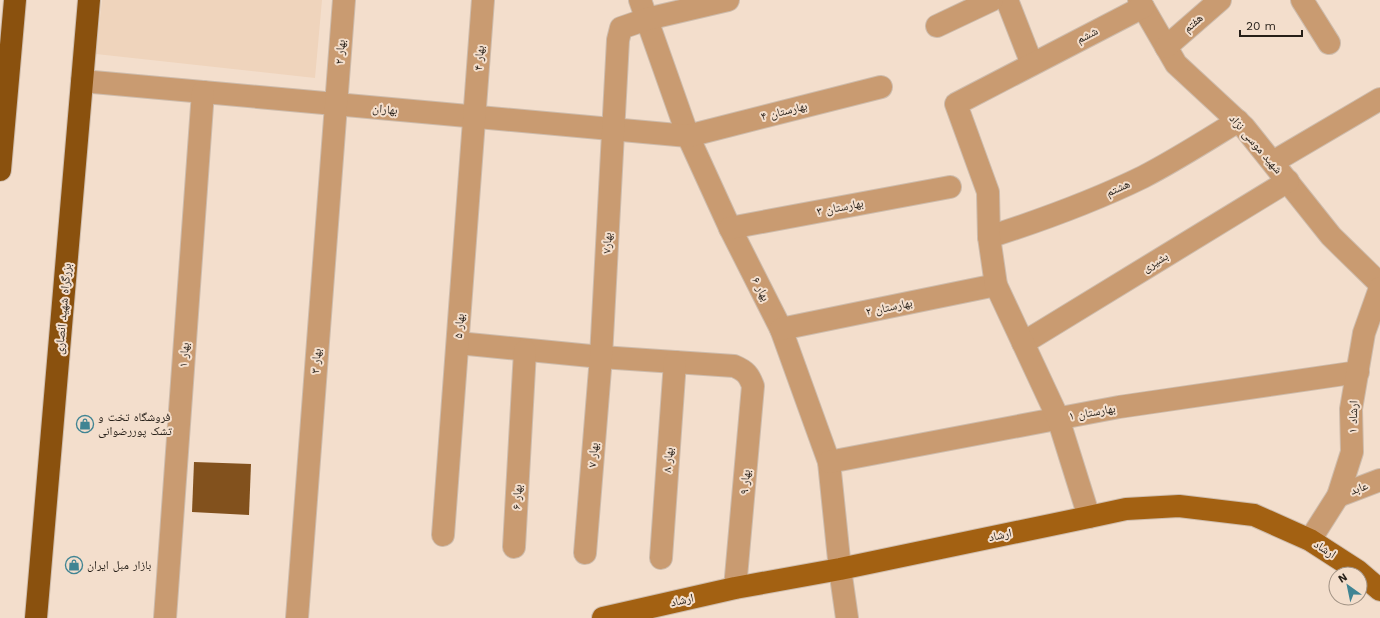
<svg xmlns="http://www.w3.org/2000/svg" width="1380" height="618" font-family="'Work Sans','Noto Naskh Arabic',sans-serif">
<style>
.built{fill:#efd4bc}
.building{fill:#82511d}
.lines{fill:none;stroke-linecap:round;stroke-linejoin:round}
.minor-casing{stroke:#cebcac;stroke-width:24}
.major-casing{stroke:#cebcac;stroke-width:24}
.highway-casing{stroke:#cebcac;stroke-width:24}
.minor{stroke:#c99b71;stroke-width:22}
.major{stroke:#a36112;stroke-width:22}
.highway{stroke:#8a510e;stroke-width:22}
.labels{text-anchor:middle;stroke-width:4;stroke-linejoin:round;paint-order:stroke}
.street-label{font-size:12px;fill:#261f18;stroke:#f3decc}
.poi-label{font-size:12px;fill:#261f18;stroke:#f3decc;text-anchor:start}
</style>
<rect width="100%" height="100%" fill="#f3decc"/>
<!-- built -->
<path class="built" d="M102,0H322L315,78L96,54Z"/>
<!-- building -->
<path class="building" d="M194,462L251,464L249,515L192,512Z"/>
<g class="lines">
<!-- minor casing -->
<g class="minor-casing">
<g id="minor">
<path d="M640,0L688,136L730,228L781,329L829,462L840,569L847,618"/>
<path d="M1007,0L1032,64"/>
<path d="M1139,0L1176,64L1244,127L1331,236L1380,284"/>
<path d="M1302,0L1329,43"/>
<path d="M937,26L992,0"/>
<path d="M1166,47L1220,0"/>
<path d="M82,81L688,136L881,87"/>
<path d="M1273,162L1380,99"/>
<path d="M730,228L950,187"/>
<path d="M989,237C1042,220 1094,201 1143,177C1176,160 1207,140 1238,121"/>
<path d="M781,329L996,285"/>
<path d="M458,343L601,357L734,366C746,371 749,375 753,386L735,588"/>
<path d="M1023,343L1288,181"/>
<path d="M829,462L1119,407L1358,372"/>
<path d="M1338,496L1380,480"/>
<path d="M1089,517L1058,418L996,285L989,237L988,192L956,104L1143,7"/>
<path d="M443,535L483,0"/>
<path d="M1310,540L1338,496L1352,452L1351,409L1364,333L1380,288"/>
<path d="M514,547L525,351"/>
<path d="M585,553L601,357L618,40L621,28L647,19L728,0"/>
<path d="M661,558L675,362"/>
<path d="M165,618L203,92"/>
<path d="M297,618L344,0"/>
</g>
</g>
<!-- major casing -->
<g class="major-casing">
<path id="major" d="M603,618L735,588L840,569L1089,517L1126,509L1179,506L1254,515L1310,540L1358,571L1380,590"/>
</g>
<!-- highway casing -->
<g class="highway-casing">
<g id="highway">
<path d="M0,170L15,0"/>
<path d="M36,618L89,0"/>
</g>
</g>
<!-- minor -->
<use href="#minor" class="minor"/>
<!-- major -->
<use href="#major" class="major"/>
<!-- highway -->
<use href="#highway" class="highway"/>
</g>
<!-- icons -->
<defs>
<g id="shop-ring" transform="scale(0.9)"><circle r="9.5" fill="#f3decc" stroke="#408493" stroke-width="1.5"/><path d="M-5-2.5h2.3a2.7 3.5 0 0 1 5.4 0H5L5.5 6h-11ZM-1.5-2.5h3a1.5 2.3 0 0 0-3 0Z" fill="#408493"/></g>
</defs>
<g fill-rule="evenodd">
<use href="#shop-ring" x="85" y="424"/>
<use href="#shop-ring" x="74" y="565"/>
</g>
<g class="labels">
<!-- street labels -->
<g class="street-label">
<text transform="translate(1193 23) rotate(-41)" y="4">هفتم</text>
<text transform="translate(1087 35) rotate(-27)" y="4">ششم</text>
<text transform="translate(340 52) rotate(-85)" y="4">بهار ۲</text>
<text transform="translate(479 58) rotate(-86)" y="4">بهار ۴</text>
<text transform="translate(385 109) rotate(5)" y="4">بهاران</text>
<text transform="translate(784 111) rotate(-14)" y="4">بهارستان ۴</text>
<text transform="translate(1256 144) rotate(49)" y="4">شهید موسی نژاد</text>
<text transform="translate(1118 188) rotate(-24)" y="4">هشتم</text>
<text transform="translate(840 207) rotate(-11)" y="4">بهارستان ۳</text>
<text transform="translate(607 243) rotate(-87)" y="4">بهار۷</text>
<text transform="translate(1155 262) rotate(-31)" y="4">بشیری</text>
<text transform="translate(761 289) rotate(63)" y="4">بهار ۶</text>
<text transform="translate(889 307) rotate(-12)" y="4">بهارستان ۲</text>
<text transform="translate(63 309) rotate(-85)" y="4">بزرگراه شهید انصاری</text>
<text transform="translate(459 326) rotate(-85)" y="4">بهار ۵</text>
<text transform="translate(184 355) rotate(-86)" y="4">بهار ۱</text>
<text transform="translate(316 361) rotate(-86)" y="4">بهار ۳</text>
<text transform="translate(1092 412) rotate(-10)" y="4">بهارستان ۱</text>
<text transform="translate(1353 417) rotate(-88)" y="4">ارشاد ۱</text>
<text transform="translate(593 455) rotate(-85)" y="4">بهار ۷</text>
<text transform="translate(668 460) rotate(-86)" y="4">بهار ۸</text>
<text transform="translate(745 482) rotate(-85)" y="4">بهار ۹</text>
<text transform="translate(1359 488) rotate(-21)" y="4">عابد</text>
<text transform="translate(517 497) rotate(-87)" y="4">بهار ۶</text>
<text transform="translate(1000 535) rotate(-12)" y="4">ارشاد</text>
<text transform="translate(1325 549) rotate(33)" y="4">ارشاد</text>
<text transform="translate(682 600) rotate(-13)" y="4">ارشاد</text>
</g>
<!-- poi labels -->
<g class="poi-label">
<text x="98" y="421">فروشگاه تخت و<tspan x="98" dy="14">تشک پوررضوانی</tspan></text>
<text x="87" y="569">بازار مبل ایران</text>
</g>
</g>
<!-- north arrow -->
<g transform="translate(1348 586) rotate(327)"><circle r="19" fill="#f3decc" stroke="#a19284"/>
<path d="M0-3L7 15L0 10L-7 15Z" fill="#408493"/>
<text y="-6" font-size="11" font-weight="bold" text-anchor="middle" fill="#261f18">N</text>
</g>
<!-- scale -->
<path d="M1240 30v6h62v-6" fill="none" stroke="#261f18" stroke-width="2"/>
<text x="1246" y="30" font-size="12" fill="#261f18" stroke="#f3decc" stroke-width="3" paint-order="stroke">20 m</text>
</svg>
